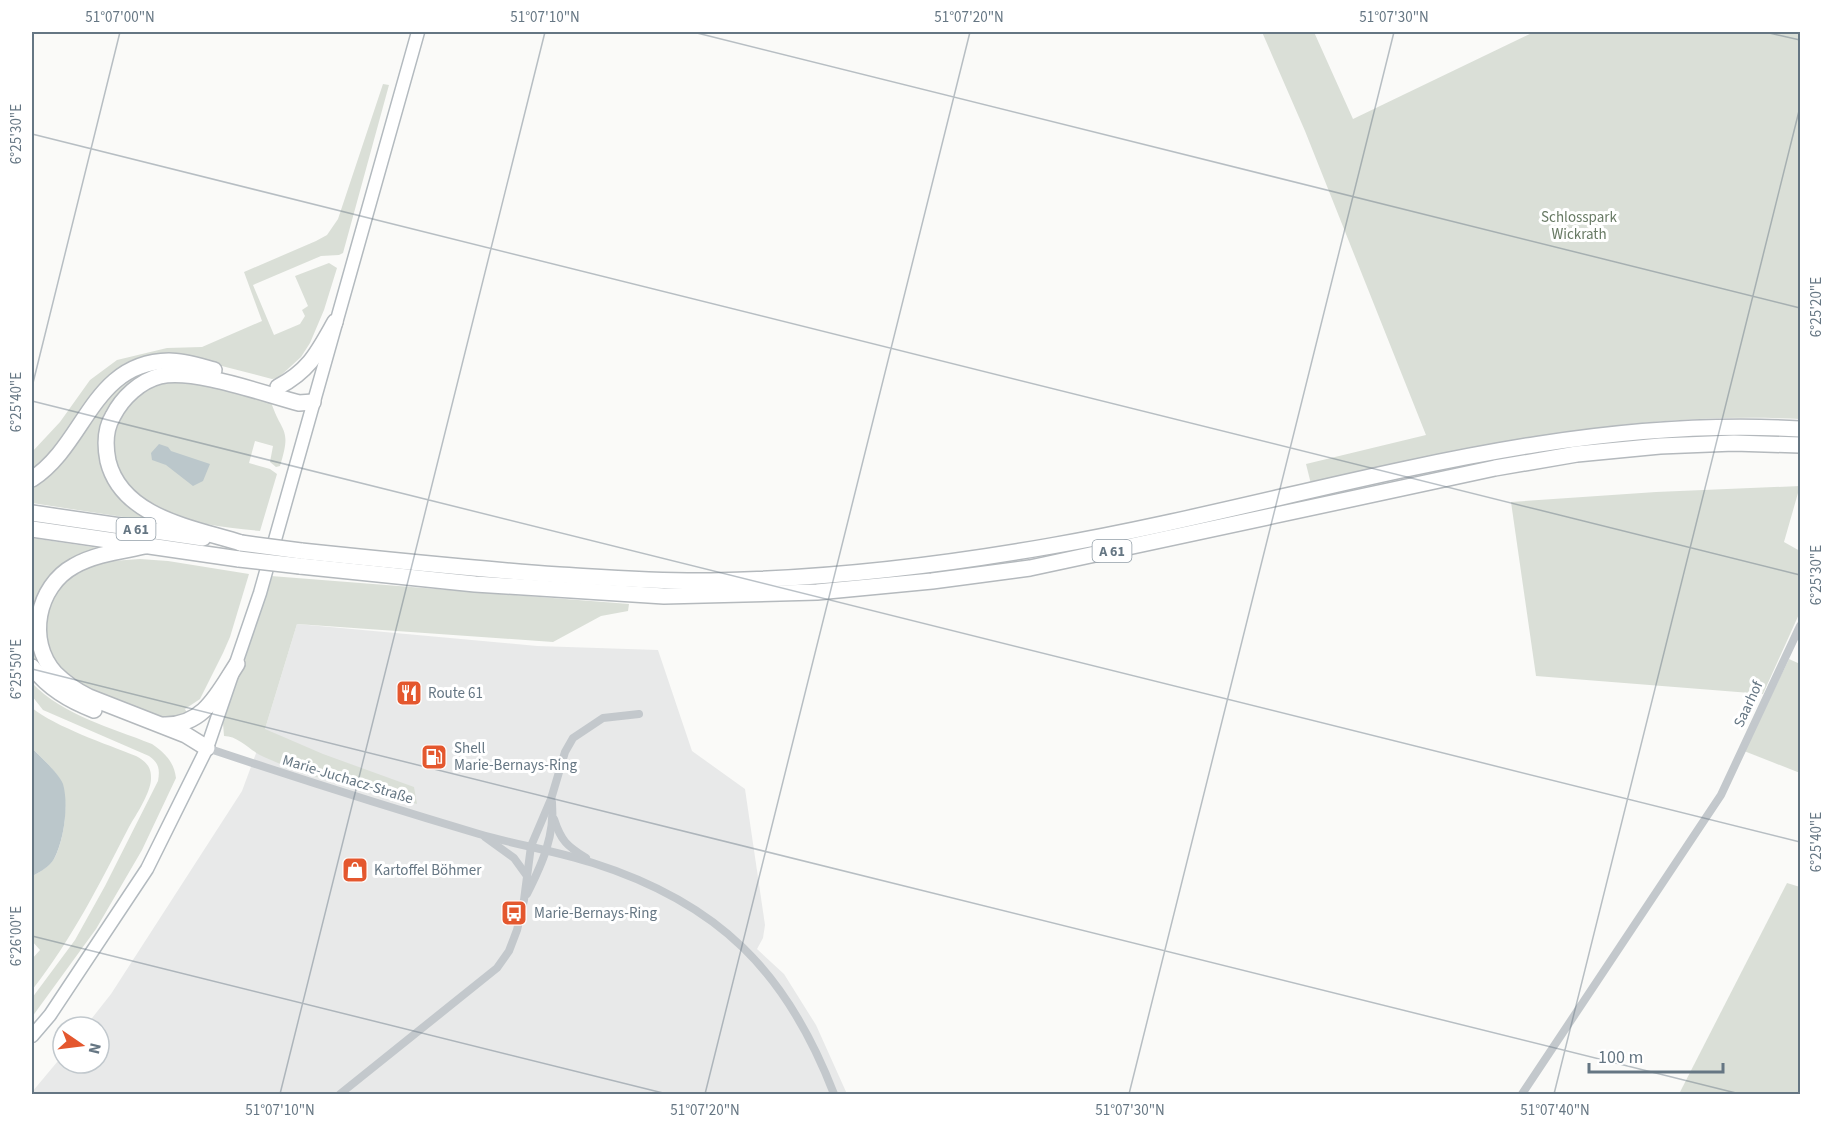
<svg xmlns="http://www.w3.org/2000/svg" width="1832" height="1126" font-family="'Source Sans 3',sans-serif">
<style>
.built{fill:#e8e9e9}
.green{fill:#dadfd7}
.water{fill:#bbc7cb}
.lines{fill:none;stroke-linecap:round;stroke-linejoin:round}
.secondary-casing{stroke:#b3babf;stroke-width:15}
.highway-casing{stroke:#b4b9bd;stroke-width:18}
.street{stroke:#c3c8cc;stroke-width:8}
.secondary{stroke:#fff;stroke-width:12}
.highway{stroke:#fff;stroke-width:15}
.highway-bridge-casing{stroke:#b4b9bd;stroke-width:18;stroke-linecap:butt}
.highway-bridge{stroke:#fff;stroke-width:15}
.ticks{fill:none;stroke:#657683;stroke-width:1.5;stroke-opacity:0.45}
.labels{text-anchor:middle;stroke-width:6;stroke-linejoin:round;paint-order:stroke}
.shield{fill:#fff;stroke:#939fa8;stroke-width:1.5}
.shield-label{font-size:14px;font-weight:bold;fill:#657683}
.park-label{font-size:15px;fill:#687a64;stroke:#fff}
.poi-label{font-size:15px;fill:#657683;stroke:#fff;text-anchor:start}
.street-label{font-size:15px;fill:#657683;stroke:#fff}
.neatline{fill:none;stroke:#657683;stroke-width:2}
.ticks-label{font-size:15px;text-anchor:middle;fill:#657683}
</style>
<rect width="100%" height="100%" fill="#fafaf8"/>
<!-- built -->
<path class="built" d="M297,624L537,646L658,650L692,751L745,789L765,925L763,938L757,949L784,974L816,1025L847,1094H32V1092L63,1055V1063H99V1027H85L111,994L242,791L265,729Z"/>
<!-- green -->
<g class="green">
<path d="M1262,32H1314L1353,119L1534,32H1800V419C1634,411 1472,445 1311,484L1306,464L1426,435L1305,131Z"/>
<path d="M383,84L389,85L343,253L339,255L321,256L253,285L274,335L300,324L305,316L302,310L308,306L295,276L329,263L337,268L324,310L310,343L301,357L278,378L272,379L214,364L147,359L48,457L32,470V452L60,422L90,380L117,360L167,348L202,347L262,321L244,272L316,241L327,235L338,219Z"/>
<path d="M142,368L188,370L120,396L106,467L162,523L32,503V481L96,405Z"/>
<path d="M166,379H189L271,402C282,435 292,427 280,466L276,467L270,462L273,446L255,441L249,463L270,469L277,474L260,531C221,527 180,523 145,502C114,483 100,436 124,406C135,392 150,385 166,379Z"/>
<path d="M1800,486L1784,542L1800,551V612L1763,694L1536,676L1511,502L1656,492Z"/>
<path d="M32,538L106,549L93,553L36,610L60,682L32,663Z"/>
<path d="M140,559L168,561L249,574L230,637L223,653L200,699L185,709L189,717L167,721L78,685L61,672L50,653L45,632L48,603L67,576L98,562Z"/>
<path d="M271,576L629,604L628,611L601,616L553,642L297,624L265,729L323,754L414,787L417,804C366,790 312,779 264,757C250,751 239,736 224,736L223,723Z"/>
<path d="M1789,659L1800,664V773L1744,751Z"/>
<path d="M32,683C64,716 110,727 152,744C165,753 174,762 176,778L142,850L96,929L32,1017V998L75,940L105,886L158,781C160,769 159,763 149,756L43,710L32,696Z"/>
<path d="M32,708C56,727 106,744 136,756C145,761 151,766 151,777C152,791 136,815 129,827C99,885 72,939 32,990V959L40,950L32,941V876C39,873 49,866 54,859C64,841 69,804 62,784C59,773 40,757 32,748Z"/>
<path d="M1787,883L1800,887V1094H1679Z"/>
</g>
<!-- water -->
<g class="water">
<path d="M159,444L168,447L171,451L210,464L203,481L193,486L166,465L152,460L151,453Z"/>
<path d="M32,748C40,757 59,773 63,784C69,804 64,841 54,859C50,866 39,873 32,876Z"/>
</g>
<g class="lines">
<!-- secondary casing -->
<g class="secondary-casing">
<path id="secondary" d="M32,1036L50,1015L147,869L207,748L260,593L418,32"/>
</g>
<!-- highway casing -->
<g class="highway-casing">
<g id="highway">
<path d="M278,387C310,370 318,352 335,322"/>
<path d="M32,479C86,444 92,362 169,361C184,361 199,366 214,370"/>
<path d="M32,513L203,538"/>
<path d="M32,529L239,559"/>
<path d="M241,543C194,528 122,518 108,461C105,446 105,429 113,416C122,398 140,381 160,376C194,368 264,394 299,403L313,402"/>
<path d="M145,546C122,551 95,554 74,566C37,586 26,641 55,673C65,683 77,691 89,697L186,735L207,748"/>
<path d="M301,551C387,560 473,569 559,575C609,578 660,582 711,581C825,579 938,566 1051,546C1299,503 1546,413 1800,429"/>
<path d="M300,566L475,584L664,596L817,592L932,581L1030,568L1495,468L1577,454L1660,446L1734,443L1800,445"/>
<path d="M32,667C49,688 68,700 94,710"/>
<path d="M164,725C204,726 218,693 237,664"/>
</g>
</g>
<!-- street -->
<g class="street">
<path d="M207,748C297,778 388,807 479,834C517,845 556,851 593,863C719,903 787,972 834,1094"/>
<path d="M554,819C561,841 567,846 586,858"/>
<path d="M485,837L514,858L527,876"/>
<path d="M527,894C542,864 555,836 552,802"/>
<path d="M340,1094L497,968L509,951L517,930L524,900L531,846L551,799L565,752L573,738L603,718L639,714"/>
<path d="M1522,1094L1721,795L1800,626"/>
</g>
<!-- secondary -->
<use href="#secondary" class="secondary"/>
<!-- highway -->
<use href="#highway" class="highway"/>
<!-- highway-bridge casing -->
<g class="highway-bridge-casing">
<g id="highway-bridge">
<path d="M241,543L301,551"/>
<path d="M239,559L300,566"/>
</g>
</g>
<!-- highway-bridge -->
<use href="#highway-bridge" class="highway-bridge"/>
</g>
<!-- ticks -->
<path class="ticks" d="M693,32L1800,308M1765,32L1800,40M32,134L1800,575M32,387L120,32M32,401L1800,842M32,669L1740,1094M32,936L667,1094M280,1094L545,32M705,1094L970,32M1129,1094L1394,32M1554,1094L1800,107"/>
<!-- icons -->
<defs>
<g id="restaurant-square" transform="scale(1.35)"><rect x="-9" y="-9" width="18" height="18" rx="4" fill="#e4572e" stroke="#fff"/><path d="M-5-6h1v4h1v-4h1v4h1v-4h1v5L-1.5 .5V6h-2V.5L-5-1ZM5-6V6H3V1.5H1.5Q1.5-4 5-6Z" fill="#fff"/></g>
<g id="fuel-square" transform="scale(1.35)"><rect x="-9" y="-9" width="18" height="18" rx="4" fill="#e4572e" stroke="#fff"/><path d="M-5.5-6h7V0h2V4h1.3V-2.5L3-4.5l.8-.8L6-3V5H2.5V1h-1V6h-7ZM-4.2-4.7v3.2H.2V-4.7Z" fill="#fff"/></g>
<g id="shop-square" transform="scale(1.35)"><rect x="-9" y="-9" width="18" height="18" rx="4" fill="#e4572e" stroke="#fff"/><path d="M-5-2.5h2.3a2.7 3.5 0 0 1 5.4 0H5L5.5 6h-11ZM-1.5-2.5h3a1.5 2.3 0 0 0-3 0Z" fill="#fff"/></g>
<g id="bus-square" transform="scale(1.35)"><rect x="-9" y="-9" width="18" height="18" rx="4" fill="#e4572e" stroke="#fff"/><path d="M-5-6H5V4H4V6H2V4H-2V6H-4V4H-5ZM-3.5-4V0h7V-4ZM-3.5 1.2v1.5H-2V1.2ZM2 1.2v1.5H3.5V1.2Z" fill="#fff"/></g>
</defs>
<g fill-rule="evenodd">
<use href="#restaurant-square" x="409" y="693"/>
<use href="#fuel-square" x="434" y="757"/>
<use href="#shop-square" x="355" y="870"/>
<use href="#bus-square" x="514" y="913"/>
</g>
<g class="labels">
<!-- shield labels -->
<g class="shield">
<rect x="116.5" y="518" width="39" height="22" rx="4.5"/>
<rect x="1092.5" y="540" width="39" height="22" rx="4.5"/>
</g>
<g class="shield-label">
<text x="136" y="534">A 61</text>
<text x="1112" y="556">A 61</text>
</g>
<!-- park labels -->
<g class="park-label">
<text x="1579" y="222">Schlosspark<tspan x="1579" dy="17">Wickrath</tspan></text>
</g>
<!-- poi labels -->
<g class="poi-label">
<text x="428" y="698">Route 61</text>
<text x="454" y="753">Shell<tspan x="454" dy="17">Marie-Bernays-Ring</tspan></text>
<text x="374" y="875">Kartoffel Böhmer</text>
<text x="534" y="918">Marie-Bernays-Ring</text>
</g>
<!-- street labels -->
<g class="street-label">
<text transform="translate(1748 704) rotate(-65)" y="5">Saarhof</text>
<text transform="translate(348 779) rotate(17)" y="5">Marie-Juchacz-Straße</text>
</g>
</g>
<!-- border -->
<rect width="1832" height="1126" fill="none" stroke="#ffffff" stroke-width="66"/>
<!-- north arrow -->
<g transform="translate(81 1045) rotate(104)"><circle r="28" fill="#ffffff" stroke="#c1c8cd" stroke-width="1.5"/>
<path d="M0-4.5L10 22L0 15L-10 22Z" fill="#e4572e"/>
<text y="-9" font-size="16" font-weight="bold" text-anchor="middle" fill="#657683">N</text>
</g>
<!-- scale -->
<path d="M1589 1063v9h134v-9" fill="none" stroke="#657683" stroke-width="3"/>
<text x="1598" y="1063" font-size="18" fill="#657683" stroke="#ffffff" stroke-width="4.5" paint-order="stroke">100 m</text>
<rect x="33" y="33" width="1766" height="1060" class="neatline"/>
<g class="ticks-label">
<text x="120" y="22">51°07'00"N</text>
<text x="545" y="22">51°07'10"N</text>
<text x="969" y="22">51°07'20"N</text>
<text x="1394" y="22">51°07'30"N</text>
<text transform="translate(16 134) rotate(-90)" y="5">6°25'30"E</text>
<text transform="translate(1816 307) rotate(-90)" y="5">6°25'20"E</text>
<text transform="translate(16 402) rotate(-90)" y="5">6°25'40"E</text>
<text transform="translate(1816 575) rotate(-90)" y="5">6°25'30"E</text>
<text transform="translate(16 669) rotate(-90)" y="5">6°25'50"E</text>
<text transform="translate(1816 842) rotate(-90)" y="5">6°25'40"E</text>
<text transform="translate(16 936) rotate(-90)" y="5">6°26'00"E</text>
<text x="280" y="1115">51°07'10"N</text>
<text x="705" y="1115">51°07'20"N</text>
<text x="1130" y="1115">51°07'30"N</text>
<text x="1555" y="1115">51°07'40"N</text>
</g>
</svg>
